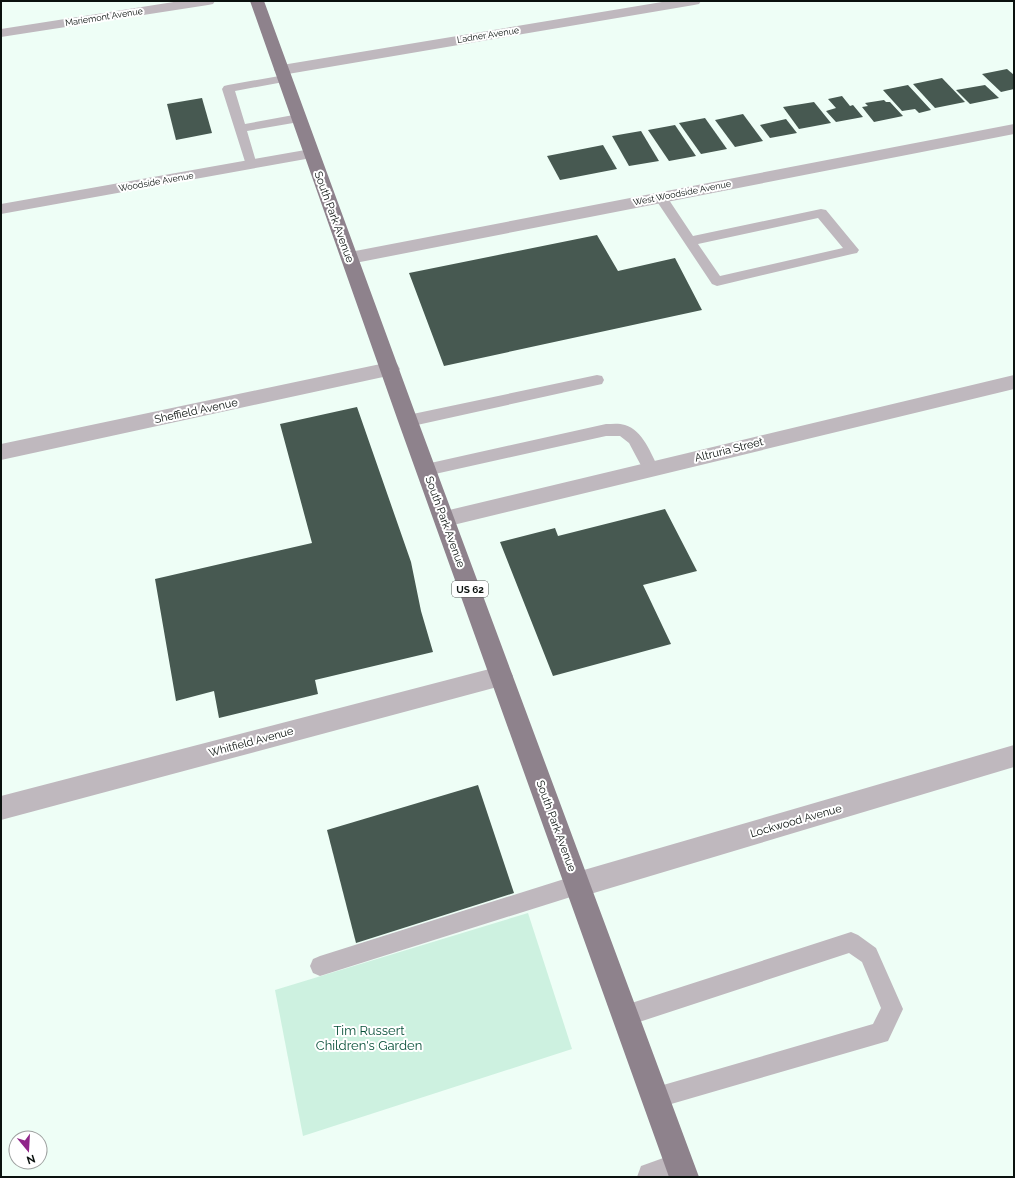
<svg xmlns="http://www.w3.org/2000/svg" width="1015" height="1178" viewBox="0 0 1015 1178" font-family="Raleway,sans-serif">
  <rect width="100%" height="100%" fill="#eefef6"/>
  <polygon fill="#cdf1e0" points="528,913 572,1049 303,1136 275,990"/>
  <g fill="#475951">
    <polygon points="1007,69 1014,75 1014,89 1001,92 982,74"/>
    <polygon points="942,78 965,102 935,108 913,84"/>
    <polygon points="908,85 931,110 919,113 915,109 902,111 883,90"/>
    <polygon points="985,85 999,98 970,104 956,90"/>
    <polygon points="842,96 850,106 853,105 863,117 836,122 826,111 836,108 828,99"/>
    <polygon points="202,98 212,133 176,140 167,104"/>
    <polygon points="884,100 886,102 890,102 903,116 874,122 862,107 868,106 865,103"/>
    <polygon points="814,102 831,123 799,129 783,107"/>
    <polygon points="743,114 763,141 735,147 715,120"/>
    <polygon points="705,118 727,149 701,154 679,123"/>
    <polygon points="786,119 797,133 770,138 760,125"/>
    <polygon points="675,125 696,156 669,161 648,130"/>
    <polygon points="641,131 659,161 629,166 612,136"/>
    <polygon points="603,145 617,169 560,180 547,156"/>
    <polygon points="597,235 618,271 675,258 702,310 444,366 409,273"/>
    <polygon points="357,407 411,562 421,611 433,652 315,680 318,694 219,718 214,691 176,701 155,579 312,543 280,424"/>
    <polygon points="665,509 697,571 643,585 671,644 553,676 500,542 555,528 558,536"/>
    <polygon points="478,785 514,893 356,943 327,830"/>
  </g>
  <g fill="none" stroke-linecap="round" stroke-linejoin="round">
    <g fill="#bfb8be" fill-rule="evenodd">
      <polygon points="285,75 289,77 291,79 289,81 235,91 245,124 299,114 303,115 305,118 303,121 299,122 247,131 257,165 255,168 247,168 222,89 224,86 228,85"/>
      <path d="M660,193L665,194L693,236L821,209L826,210L859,250L857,253L852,254L717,286L712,284L654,197L655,194ZM818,218L843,248L720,276L698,244Z"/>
      <polygon points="597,375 602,376 604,380 602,384 408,427 403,425 400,421 403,417 408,415"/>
      <path d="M606,424C612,424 619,423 625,425C643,430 651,454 659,469L657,473L651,475L645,473L629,443L620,436H606L426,476L420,474L418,470L420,466L426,464Z"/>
      <polygon points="577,875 584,878 587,885 584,892 577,895 320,976 313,973 310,966 313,959 320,956"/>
      <polygon points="851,932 858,935 876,948 903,1009 888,1041 654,1109 646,1106 643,1098 646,1090 873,1024 881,1008 862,962 849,953 624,1027 616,1024 613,1016 616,1008"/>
    </g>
    <g fill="#bfb8be" fill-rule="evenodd">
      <polygon points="180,1 215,1 213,4 208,5 1,37 1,29"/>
      <polygon points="668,1 701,1 699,4 694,5 282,75 277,73 274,70 277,67 282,65"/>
      <polygon points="1014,124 1014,134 350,264 344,262 341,258 344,254 350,252"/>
      <polygon points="311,149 317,151 319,154 317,157 1,214 1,204"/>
      <polygon points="390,362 397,364 400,369 397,374 1,460 1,444"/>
      <polygon points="1014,375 1014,389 445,527 438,525 434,519 438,513 445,511"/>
      <polygon points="501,666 509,669 513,676 509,683 501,686 1,820 1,796"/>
      <polygon points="1014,745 1014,767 577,898 568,894 564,885 568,876 577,872"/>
      <polygon points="680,1152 690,1157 695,1167 691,1177 637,1177 641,1166"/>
    </g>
    <polygon fill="#8e828c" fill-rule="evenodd" points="250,1 264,1 418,421 699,1177 669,1177 398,421"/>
  </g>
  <g text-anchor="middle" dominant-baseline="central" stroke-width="4" stroke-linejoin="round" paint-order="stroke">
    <g font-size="9" fill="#0a110e" stroke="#fff">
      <text transform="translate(104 17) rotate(-9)">Mariemont Avenue</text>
      <text transform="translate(488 35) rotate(-9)">Ladner Avenue</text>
      <text transform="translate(156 182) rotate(-10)">Woodside Avenue</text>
      <text transform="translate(682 193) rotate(-11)">West Woodside Avenue</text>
    </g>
    <rect fill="#fff" stroke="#545856" stroke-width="1" x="452" y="581" width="36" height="16" rx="3"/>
    <g font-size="10" font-weight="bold" fill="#0a110e">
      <text x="470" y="589">US 62</text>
    </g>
    <g font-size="11" fill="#0a110e" stroke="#fff">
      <text transform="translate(334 217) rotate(70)">South Park Avenue</text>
      <text transform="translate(196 411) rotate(-12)">Sheffield Avenue</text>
      <text transform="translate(729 450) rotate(-14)">Altruria Street</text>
      <text transform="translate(445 522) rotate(70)">South Park Avenue</text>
      <text transform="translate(251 742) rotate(-15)">Whitfield Avenue</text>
      <text transform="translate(796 821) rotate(-16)">Lockwood Avenue</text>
      <text transform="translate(556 826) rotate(70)">South Park Avenue</text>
    </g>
    <g font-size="13" fill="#074f38" stroke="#fff">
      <text x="369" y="1030">Tim Russert<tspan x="369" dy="15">Children's Garden</tspan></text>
    </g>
  </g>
  <rect width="1015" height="1178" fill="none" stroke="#0a110e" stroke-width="4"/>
  <g transform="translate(28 1150) rotate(162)"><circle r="19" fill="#ffffff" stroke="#9da09f"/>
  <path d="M0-3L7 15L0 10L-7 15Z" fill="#902589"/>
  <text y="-6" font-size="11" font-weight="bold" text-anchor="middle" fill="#0a110e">N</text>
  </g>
</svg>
